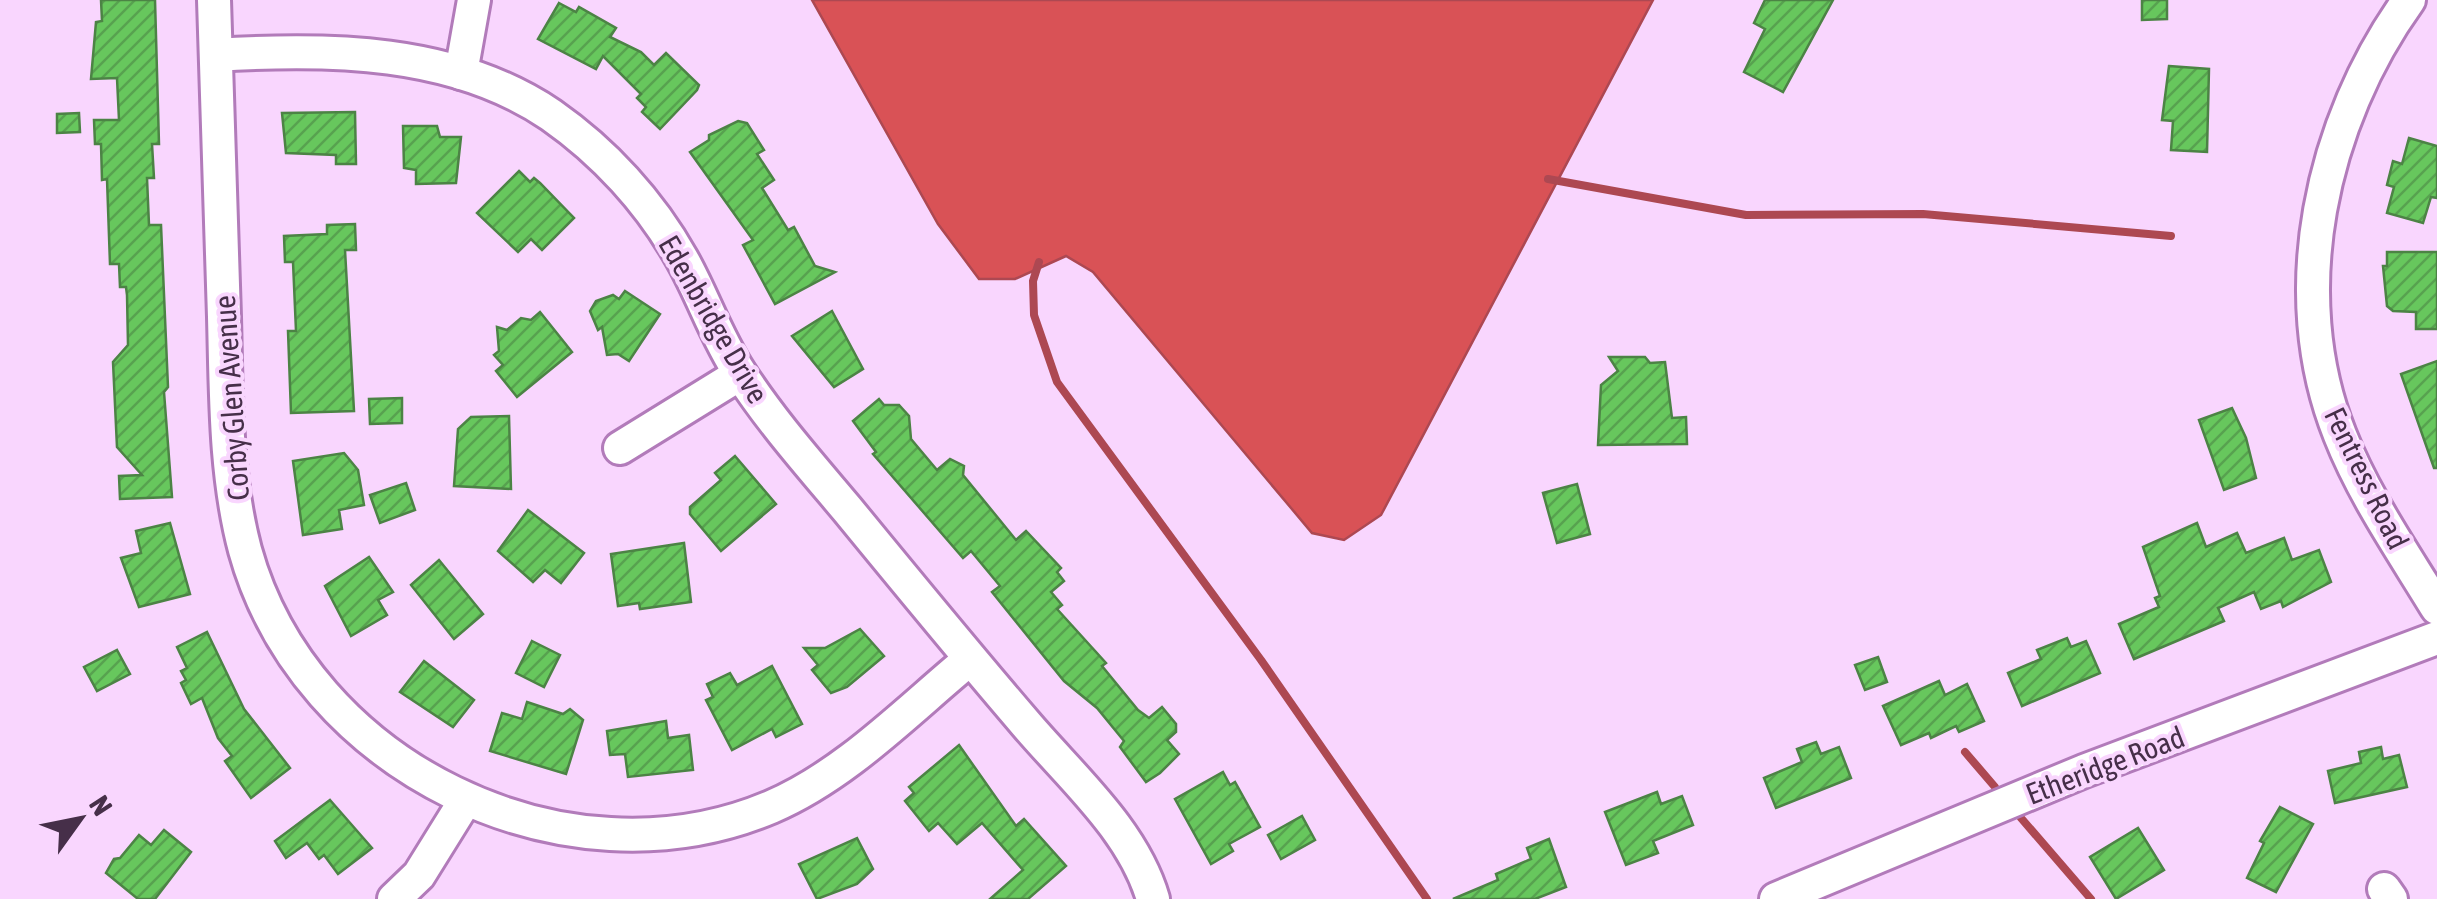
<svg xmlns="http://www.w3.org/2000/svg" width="2437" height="899" viewBox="0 0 2437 899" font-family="'Asap Condensed',sans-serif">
  <defs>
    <pattern id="building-hatch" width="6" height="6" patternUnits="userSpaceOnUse" patternTransform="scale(2.5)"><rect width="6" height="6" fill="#67c75d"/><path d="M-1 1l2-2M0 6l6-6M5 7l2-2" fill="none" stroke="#57a24f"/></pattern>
  </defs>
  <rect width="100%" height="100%" fill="#f9d6fe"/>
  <polygon fill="#d95256" stroke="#ad4852" stroke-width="2.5" points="812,0 1653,0 1381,515 1344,540 1312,533 1093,272 1066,256 1015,279 979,279 938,224"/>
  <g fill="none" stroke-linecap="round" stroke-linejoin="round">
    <g stroke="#ad4852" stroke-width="8">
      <polyline points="1548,179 1746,215 1923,214 2171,236"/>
      <polyline points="1039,262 1033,281 1034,315 1057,382 1261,660 1427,899"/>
      <polyline points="1965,752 1995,787"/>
      <polyline points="2021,818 2091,899"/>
    </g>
  </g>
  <g fill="url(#building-hatch)" stroke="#4c8345" stroke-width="2.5">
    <polygon points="101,0 155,0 159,144 152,144 154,178 147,178 149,225 161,225 168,387 164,392 172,497 120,499 119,476 142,475 117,447 113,362 128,345 127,295 126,287 120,287 119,264 110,264 107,179 102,180 101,144 95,144 94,120 119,120 117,78 91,79 96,22 102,21"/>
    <polygon points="1765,0 1833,0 1783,92 1744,72 1765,29 1754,23"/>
    <polygon points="2142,0 2167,0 2167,19 2142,20"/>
    <polygon points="559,3 576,12 579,7 616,28 610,37 641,52 654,65 666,53 699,85 697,90 660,129 642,112 646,107 637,98 641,94 603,56 596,69 538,39"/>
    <polygon points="2169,66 2209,69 2207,152 2171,150 2173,121 2162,120"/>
    <polygon points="355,112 356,164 336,164 336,155 286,153 282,113"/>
    <polygon points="79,113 80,132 57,133 57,114"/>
    <polygon points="738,121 747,123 764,150 757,154 774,180 762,188 788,230 794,227 815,266 835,272 775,304 743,245 753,240 690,152 709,140 709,135"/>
    <polygon points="403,126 437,126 440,137 461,137 456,183 416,184 416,170 404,168"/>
    <polygon points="2409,138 2437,146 2437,198 2431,197 2423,223 2387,213 2394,187 2387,185 2393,161 2402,164"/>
    <polygon points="519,171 530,182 534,178 540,183 574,218 542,250 531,239 518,252 477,213"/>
    <polygon points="355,224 356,250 345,250 354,411 291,413 288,331 296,331 293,262 285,262 284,236 327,234 327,225"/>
    <polygon points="2387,252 2437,252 2437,329 2416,329 2416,312 2393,311 2387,306 2383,266 2387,266"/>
    <polygon points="625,291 660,314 629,361 618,354 607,355 602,327 598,330 590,311 596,301 613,295 619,299"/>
    <polygon points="832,311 863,369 834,387 792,336"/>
    <polygon points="540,312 572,352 517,397 496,371 503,365 494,355 499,351 497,327 507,330 521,318 531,320"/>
    <polygon points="1609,357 1645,357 1650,363 1665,362 1672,418 1686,417 1687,444 1598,445 1601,385 1618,371"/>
    <polygon points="2437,361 2437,468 2434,468 2401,374"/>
    <polygon points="402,398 402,423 370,424 369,399"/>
    <polygon points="879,399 884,405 899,405 909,416 911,439 937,470 950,459 964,466 963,475 1016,540 1026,531 1061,568 1057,572 1064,581 1051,592 1062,605 1057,609 1106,663 1102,666 1138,710 1149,718 1162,707 1176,724 1176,732 1167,740 1179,754 1160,773 1146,782 1120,747 1124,741 1097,708 1064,681 992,592 1000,586 971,551 963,558 873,454 876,452 853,421"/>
    <polygon points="2232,408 2246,438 2256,478 2224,490 2199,420"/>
    <polygon points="509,416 511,489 454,486 458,429 471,417"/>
    <polygon points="344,453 358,470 364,505 339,510 342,529 303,535 293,461"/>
    <polygon points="735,456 776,504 721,551 690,514 690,507 721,480 715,473"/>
    <polygon points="406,483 415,510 380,523 370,495"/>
    <polygon points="1577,484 1590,534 1557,543 1543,493"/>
    <polygon points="528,510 584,553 561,583 545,570 533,582 498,551"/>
    <polygon points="170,523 190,594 139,607 121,558 141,553 136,531"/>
    <polygon points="2197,523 2206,547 2237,533 2246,553 2284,538 2292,560 2319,550 2331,582 2283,607 2281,601 2261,609 2254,592 2218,608 2224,621 2134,659 2119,624 2159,607 2155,598 2160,596 2143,547"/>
    <polygon points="684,543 691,602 640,609 639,603 618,606 611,554"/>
    <polygon points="369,557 393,592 378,600 387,615 351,636 325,586"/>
    <polygon points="439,560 483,614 454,639 411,585"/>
    <polygon points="860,629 884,656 847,687 831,693 812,670 818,665 804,648 825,648"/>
    <polygon points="207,632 244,709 290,768 251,798 225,761 232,756 218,738 202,698 191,704 181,683 186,680 181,671 187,668 177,647"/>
    <polygon points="2067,638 2071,647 2086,641 2100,673 2022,706 2008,673 2041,659 2037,650"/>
    <polygon points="532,641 560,655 544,687 516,673"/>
    <polygon points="117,650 130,674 97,691 84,667"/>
    <polygon points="1878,657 1887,682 1865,690 1855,665"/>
    <polygon points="424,661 474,700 453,727 400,692"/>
    <polygon points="772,666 802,724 776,737 772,729 732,750 706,700 713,697 707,684 730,673 737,685"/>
    <polygon points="1939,681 1945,695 1967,684 1984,721 1959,732 1956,726 1931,738 1929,733 1901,745 1883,706"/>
    <polygon points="527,702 563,714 570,709 583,720 566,774 490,751 502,713 522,719"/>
    <polygon points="666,721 668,738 689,735 693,770 628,777 625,754 610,755 607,731"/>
    <polygon points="1816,742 1821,754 1839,747 1851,778 1776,808 1764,778 1802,762 1797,749"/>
    <polygon points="959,745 1016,826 1024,819 1066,866 1028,899 990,899 1023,870 982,823 957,844 938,823 929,831 905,801 914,793 909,787"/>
    <polygon points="2381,747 2383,759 2399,755 2407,787 2335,803 2328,771 2361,763 2359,752"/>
    <polygon points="1223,772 1230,785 1235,782 1260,827 1229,844 1233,851 1211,864 1175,799"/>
    <polygon points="1657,792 1661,804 1682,796 1693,825 1653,841 1658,853 1626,865 1605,812"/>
    <polygon points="330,800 372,848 338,874 324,855 319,859 307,843 286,858 275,841"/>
    <polygon points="2280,807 2313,824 2276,892 2247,878 2264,843 2260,841"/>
    <polygon points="1302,816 1315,840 1281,859 1268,835"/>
    <polygon points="2138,828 2164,870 2116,899 2090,857"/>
    <polygon points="164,830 191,852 155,899 138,899 106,873 114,859 120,858 139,835 151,845"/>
    <polygon points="857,838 873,869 857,884 817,899 799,864"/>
    <polygon points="1549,839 1566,887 1535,899 1453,899 1498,880 1496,874 1531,859 1527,848"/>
  </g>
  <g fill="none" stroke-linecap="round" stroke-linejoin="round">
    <defs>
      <g id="minor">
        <path d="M214,0C218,106 220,211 224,317C226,394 225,475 245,550C305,767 565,894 771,807C846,775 908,710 970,659"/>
        <path d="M2409,0C2321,122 2283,293 2340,435C2364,496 2403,552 2437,608"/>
        <path d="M216,55C328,48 454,49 551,115C604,152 650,202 682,259C703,296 716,337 740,373C771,421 810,465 847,509C906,581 965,653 1026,724C1071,777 1133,830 1153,899"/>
        <polyline points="461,73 474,0"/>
        <polyline points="620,448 740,374"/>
        <polyline points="2384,889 2391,899"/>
        <polyline points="394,899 419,875 465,801"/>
        <polyline points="1776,899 2084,771 2437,638"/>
      </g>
    </defs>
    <use href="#minor" stroke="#b27bba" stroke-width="38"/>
    <use href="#minor" stroke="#fff" stroke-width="32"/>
  </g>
  <g text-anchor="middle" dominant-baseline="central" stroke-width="8" stroke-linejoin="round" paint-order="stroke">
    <g font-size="30" fill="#462f49" stroke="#f9d6fe">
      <text transform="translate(714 319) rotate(60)">Edenbridge Drive</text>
      <text transform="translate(231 398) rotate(-94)">Corby Glen Avenue</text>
      <text transform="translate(2367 478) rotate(64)">Fentress Road</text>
      <text transform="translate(2105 765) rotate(-21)">Etheridge Road</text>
    </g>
  </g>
  <g transform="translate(80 819) rotate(57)" stroke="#f9d6fe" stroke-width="8" paint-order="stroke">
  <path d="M0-8L18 38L0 25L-18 38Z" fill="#462f49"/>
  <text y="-15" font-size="28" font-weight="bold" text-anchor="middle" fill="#462f49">N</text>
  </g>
</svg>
